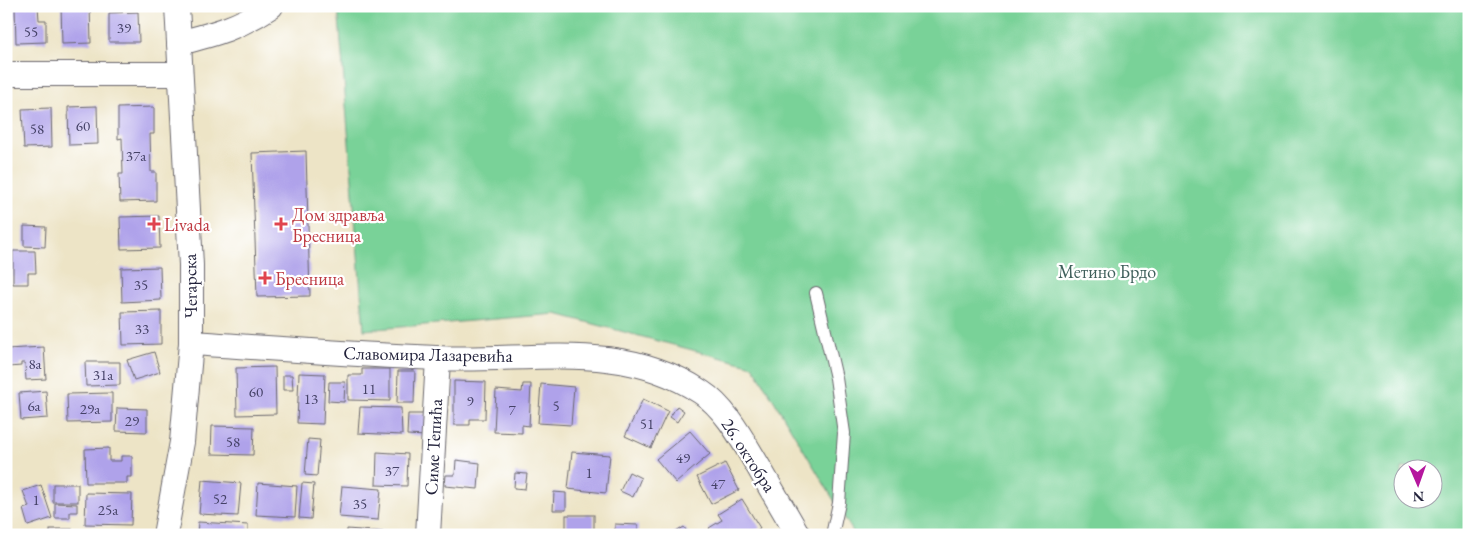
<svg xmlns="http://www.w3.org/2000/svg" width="1475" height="541" viewBox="0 0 1475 541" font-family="'EB Garamond',serif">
  <rect width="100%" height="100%" fill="#fff"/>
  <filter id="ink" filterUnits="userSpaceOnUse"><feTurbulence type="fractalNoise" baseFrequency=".02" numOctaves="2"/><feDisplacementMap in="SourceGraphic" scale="10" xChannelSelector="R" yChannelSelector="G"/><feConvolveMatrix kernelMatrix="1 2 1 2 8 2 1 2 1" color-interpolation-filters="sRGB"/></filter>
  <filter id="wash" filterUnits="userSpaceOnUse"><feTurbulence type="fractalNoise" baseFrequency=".0096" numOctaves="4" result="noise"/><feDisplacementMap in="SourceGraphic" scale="20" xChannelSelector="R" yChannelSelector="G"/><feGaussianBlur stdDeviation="1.12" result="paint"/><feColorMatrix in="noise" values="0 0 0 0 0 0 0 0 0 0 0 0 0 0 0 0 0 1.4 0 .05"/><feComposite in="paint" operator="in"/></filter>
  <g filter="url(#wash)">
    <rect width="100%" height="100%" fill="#ede4c6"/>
    <path fill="#79d298" stroke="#4e7a6a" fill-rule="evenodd" d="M338,6H1469V535H855L753,366L556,314L364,330ZM1402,468H1432V498H1402Z"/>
    <g id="blocks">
      <g fill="#afa2ea">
        <polygon points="15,6 38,6 39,20 46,20 46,42 16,43"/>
        <polygon points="61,6 90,6 91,43 62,44"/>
        <polygon points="112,6 137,6 137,8 112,9"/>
        <polygon points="138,12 139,42 109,42 109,13"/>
        <polygon points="97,106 98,144 69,145 68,107"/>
        <polygon points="154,107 154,134 150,134 151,172 156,172 156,201 120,202 119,174 123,174 122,138 118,139 118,108"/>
        <polygon points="51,108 52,147 24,148 22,109"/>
        <polygon points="6,120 8,120 9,145 6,145"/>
        <polygon points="306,151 310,296 257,297 252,153"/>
        <polygon points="159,216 160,248 121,249 120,217"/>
        <polygon points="24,226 46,227 45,247 24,246"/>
        <polygon points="13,251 35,251 36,273 28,273 28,284 13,284"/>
        <polygon points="160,267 161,300 122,302 121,268"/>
        <polygon points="161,311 161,344 123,345 122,312"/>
        <polygon points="44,347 46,379 26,380 25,363 21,363 21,366 9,367 9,364 6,364 6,349"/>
        <polygon points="154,352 160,372 134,380 127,360"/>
        <polygon points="85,362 120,362 120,385 86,386"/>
        <polygon points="275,367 276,414 237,415 236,368"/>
        <polygon points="362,369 390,369 390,401 348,400 348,375 362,375"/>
        <polygon points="398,371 415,371 414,403 397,403"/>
        <polygon points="299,373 325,374 323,424 297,423"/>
        <polygon points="283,375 292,375 293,390 283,390"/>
        <polygon points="454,381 486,382 485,419 470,419 470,425 454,425"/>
        <polygon points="329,382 345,382 344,402 328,401"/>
        <polygon points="523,384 531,384 529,426 522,425 522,433 494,432 496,390 522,392"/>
        <polygon points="541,384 574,387 571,425 538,423"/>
        <polygon points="46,391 48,418 21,420 19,393"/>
        <polygon points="112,393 112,422 68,423 67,394"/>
        <polygon points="643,399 668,411 651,448 625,436"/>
        <polygon points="677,406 684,411 677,422 670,417"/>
        <polygon points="360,407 401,408 402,435 358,433"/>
        <polygon points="117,408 147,409 147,432 116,431"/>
        <polygon points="408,414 429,414 427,436 407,435"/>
        <polygon points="212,426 254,427 253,455 211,454"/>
        <polygon points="690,431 710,454 676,483 656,459"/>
        <polygon points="308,439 320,440 317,476 305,475"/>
        <polygon points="109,448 109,461 121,461 121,456 132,456 132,477 127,477 127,483 86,483 85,449"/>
        <polygon points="377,452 408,454 407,486 376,485"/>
        <polygon points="572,452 610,455 606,493 568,489"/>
        <polygon points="456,460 480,463 478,489 445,486 446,475 455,475"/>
        <polygon points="725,463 739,490 711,504 697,477"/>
        <polygon points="629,472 641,478 633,497 620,491"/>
        <polygon points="515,473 527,474 525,489 514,488"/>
        <polygon points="202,480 241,483 238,516 199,514"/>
        <polygon points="258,483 297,486 295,517 256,515"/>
        <polygon points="302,483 314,484 311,519 299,518"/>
        <rect x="53" y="484" width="25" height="18"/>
        <polygon points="41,485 52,518 28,526 23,509 29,507 23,491"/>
        <polygon points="342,486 381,489 378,520 339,517"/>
        <polygon points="554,492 566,493 566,510 553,510"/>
        <polygon points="86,493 132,494 131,525 85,524"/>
        <polygon points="742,499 760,528 750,535 713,535 709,528 722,520 718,514"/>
        <polygon points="55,503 77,504 77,512 70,512 70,518 55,518"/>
        <rect x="566" y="515" width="28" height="20"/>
        <polygon points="198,522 248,525 248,535 197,535"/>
        <polygon points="615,524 638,525 638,535 615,535"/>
        <polygon points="684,527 689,535 671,535"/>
        <rect x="50" y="529" width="22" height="6"/>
        <polygon points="347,529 399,533 399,535 347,535"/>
        <polygon points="527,530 535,530 535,535 526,535"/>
      </g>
    </g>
  </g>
  <g filter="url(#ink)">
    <use href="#blocks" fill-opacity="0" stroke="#69666c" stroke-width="1"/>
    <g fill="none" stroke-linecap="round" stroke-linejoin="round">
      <defs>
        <polyline id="service" points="816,293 836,378 844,433 839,503 832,535"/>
        <g id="minor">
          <path d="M179,43C215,34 240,27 271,6"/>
          <polyline points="6,74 180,74"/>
          <path d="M191,343C272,348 354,355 436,358C526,363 620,338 701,392C726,408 743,441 758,466C771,489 785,512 798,535"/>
          <polyline points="165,535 182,442 191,343 191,265 177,6"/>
          <polyline points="428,535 438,359"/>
        </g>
      </defs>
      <use href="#service" stroke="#69666c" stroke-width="14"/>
      <use href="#minor" stroke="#69666c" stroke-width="26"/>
      <use href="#service" stroke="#fff" stroke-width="12"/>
      <use href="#minor" stroke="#fff" stroke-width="24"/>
    </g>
  </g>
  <g fill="#e0444e" stroke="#fff" stroke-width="2">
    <path d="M151.5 216.5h5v5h5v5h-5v5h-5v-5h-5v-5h5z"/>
    <path d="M278.5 216.5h5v5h5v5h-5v5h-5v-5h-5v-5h5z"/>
    <path d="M262.5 270.5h5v5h5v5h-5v5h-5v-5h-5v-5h5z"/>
  </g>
  <g text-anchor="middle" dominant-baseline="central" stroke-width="4.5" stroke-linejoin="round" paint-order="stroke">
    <g font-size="15" fill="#454267">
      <text x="124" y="27">39</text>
      <text x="31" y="31">55</text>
      <text x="83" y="125">60</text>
      <text x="37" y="128">58</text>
      <text x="136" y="155">37a</text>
      <text x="141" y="284">35</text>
      <text x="142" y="328">33</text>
      <text x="35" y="363">8a</text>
      <text x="103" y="374">31a</text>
      <text x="369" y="388">11</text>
      <text x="256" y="391">60</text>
      <text x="311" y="398">13</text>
      <text x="470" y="400">9</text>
      <text x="34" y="405">6a</text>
      <text x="556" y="405">5</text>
      <text x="90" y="408">29a</text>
      <text x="512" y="409">7</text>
      <text x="132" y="420">29</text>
      <text x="647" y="423">51</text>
      <text x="233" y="441">58</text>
      <text x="683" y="457">49</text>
      <text x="392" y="470">37</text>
      <text x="589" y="472">1</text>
      <text x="718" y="483">47</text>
      <text x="220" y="498">52</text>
      <text x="36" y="499">1</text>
      <text x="360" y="503">35</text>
      <text x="108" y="509">25a</text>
    </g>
    <g font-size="18" fill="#be3a42" stroke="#fff" text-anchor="start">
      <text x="292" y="214">Дом здравља<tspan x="292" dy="21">Бресница</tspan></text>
      <text x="164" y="224">Livada</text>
      <text x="275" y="278">Бресница</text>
    </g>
    <g font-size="18" fill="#40605c" stroke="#fff">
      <text x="1107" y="271">Метино Брдо</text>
    </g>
    <g font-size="18" fill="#22223b" stroke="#fff">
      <text transform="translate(190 286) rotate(-91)">Чегарска</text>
      <text transform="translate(428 354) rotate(1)">Славомира Лазаревића</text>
      <text transform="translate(433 447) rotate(-87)">Симе Тепића</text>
      <text transform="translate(749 455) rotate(57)">26. октобра</text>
    </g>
  </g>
  <rect width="1475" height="541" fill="none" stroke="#fff" stroke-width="25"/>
  <g transform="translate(1418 484) rotate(178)"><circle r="24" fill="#ffffff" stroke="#a7a7b1"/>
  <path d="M0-4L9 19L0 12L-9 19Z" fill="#b5179e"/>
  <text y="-8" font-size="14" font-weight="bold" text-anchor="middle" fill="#22223b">N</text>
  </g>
</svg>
